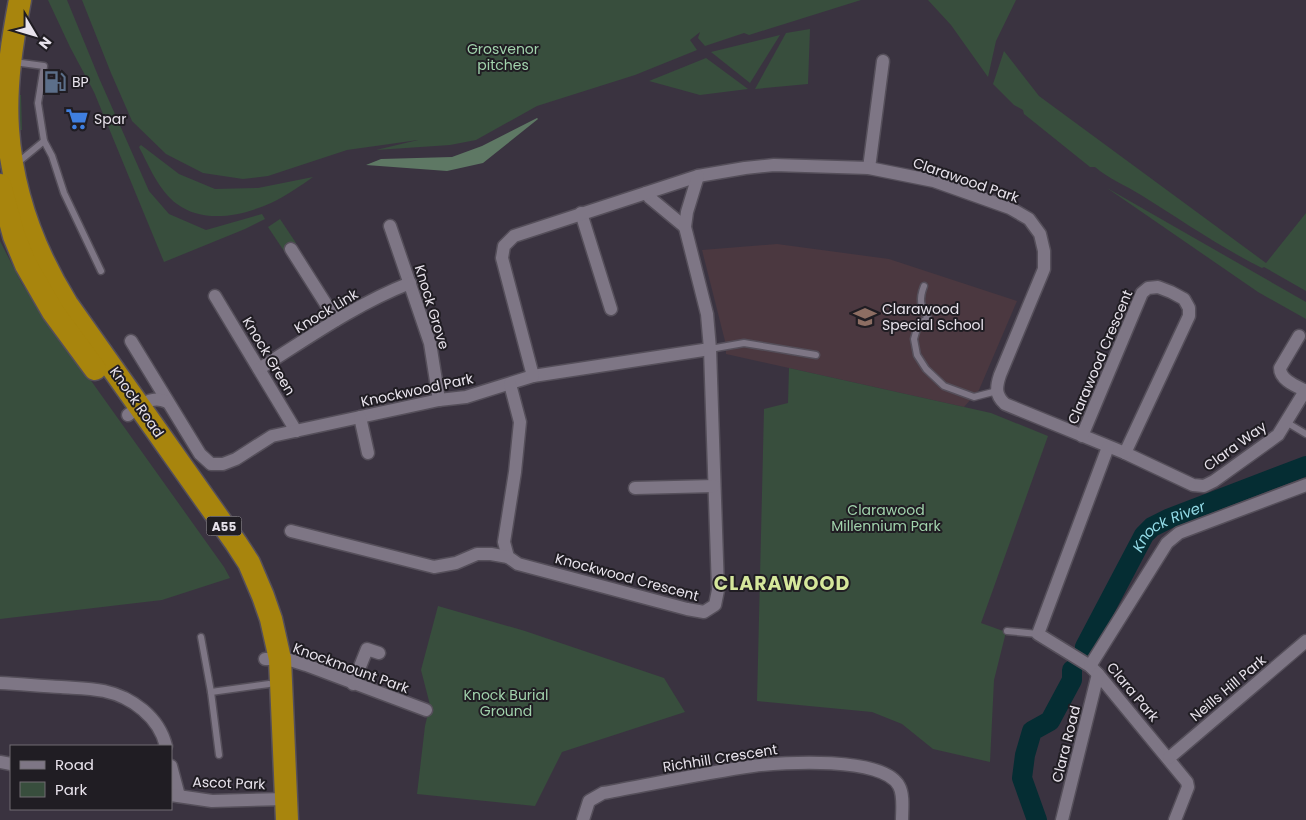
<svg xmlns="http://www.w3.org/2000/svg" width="1306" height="820" viewBox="0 0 1306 820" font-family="Poppins,sans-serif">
  <rect width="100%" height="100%" fill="#3a3340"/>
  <polygon fill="#4b3840" points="777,244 889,259 1017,301 979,390 964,407 726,354 726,345 702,250"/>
  <g fill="#384e3d">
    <polygon points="48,0 67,0 99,78 149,191 169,214 206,230 262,214 265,219 245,229 164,262 94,92 70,47"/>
    <polygon points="82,0 861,0 749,35 744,33 705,46 698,38 700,32 690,40 697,50 635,75 537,106 476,140 450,145 376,150 418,140 347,150 268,176 243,179 203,173 166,154 132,121 111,73"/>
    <polygon points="928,0 1016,0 996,41 988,77 951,25"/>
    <polygon points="810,29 808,84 755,89 786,33"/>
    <polygon points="780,35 750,83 711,52"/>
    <path d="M1004,51L1039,96L1266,263L1306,213V291L1264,267L1262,268C1220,247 1181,220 1141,195C1125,185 1109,179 1095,167H1090L1024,114L1023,110L1014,105L993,84Z"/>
    <polygon points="706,58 748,89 700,95 649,81"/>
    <polygon points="16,95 21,95 22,130 18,130"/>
    <path d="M141,145L179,174L215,189L258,188L313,177C300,186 286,196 271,203C242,216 204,224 177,204C159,191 149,166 139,147Z"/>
    <polygon points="1107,188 1306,302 1306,319 1258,292"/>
    <polygon points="280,219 296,243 284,251 268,227"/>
    <polygon points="0,241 22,284 224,567 230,578 162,600 0,619"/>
    <polygon points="789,368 991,413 1048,436 981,623 1006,632 994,680 990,762 933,749 902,724 872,712 757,701 764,409 788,403"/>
    <polygon points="438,606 525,631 664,678 685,712 562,752 535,806 417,794 425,726 430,705 421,670"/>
  </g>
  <polygon fill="#5e7864" points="537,118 538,119 483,163 447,171 366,165 381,159 452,157 482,146"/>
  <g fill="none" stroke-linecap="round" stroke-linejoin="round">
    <g stroke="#052d33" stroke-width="20">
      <path id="s1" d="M1085,647L1144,535L1152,527L1170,518L1306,466"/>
      <polyline points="1037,820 1022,778 1025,755 1032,731 1050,721 1072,680 1072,670"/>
    </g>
    <defs>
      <g id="lane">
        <polyline points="14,62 44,66 38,103 44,141 52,156 64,193 101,271"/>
        <polyline points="16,164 44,141"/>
        <path d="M924,286C919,299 920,306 928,318L918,325L914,339L917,355L926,369L944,386L974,397L997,391"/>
        <polyline points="710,349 744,343 816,355"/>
        <polyline points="1286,422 1306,434"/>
        <polyline points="1007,631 1038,634"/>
        <polyline points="201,637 211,692 219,755"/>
        <polyline points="211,692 269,684"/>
      </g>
      <g id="street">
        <polyline points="869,168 883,61"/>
        <polyline points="646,193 650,198 685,227"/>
        <polyline points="581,213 611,309"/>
        <polyline points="390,226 430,343 439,400"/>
        <polyline points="291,249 336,320"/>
        <polyline points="215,296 296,431"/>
        <path d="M1299,336L1280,368C1280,380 1296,386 1306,391"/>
        <polyline points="131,341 200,454 211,464 223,464 236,459 272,436 439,400 466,397 533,376 710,349"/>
        <path d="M259,369C308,338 356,304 410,283"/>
        <path d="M533,376L502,258L504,246L514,236L698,176L745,168L774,165L869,168L934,181L1010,208L1029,219L1040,234L1044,251V269L1000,375C996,387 995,395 1005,404L1125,453L1193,485L1204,486L1214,481L1278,435L1305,391"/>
        <polyline points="510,384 520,422 515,472 504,542 508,557 518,564 687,609 704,612 715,605 718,590 710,349 707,314 685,227 687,212 698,176"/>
        <path d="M128,415C141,406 151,394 167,402"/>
        <polyline points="360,417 368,453"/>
        <polyline points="1082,436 1142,293 1148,288 1158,287 1171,292 1184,299 1189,308 1189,316 1125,453"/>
        <polyline points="1108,447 1038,634 1090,666 1098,674 1187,782 1188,787 1175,820"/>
        <polyline points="635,488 714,486"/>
        <polyline points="291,531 434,567 456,563 477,554 491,554 508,557"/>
        <polyline points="265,659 287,659 306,665 426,710"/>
        <polyline points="1090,666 1167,543 1179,533 1306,485"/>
        <path d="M0,683C20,684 41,686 61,687C75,688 90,688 104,691C132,697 159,717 166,746"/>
        <polyline points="353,684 367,649 379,653"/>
        <polyline points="1169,758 1306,641"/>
        <polyline points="0,762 11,764"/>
        <polyline points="171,766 179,796"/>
        <polyline points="171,795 212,801 286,799"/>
        <path d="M583,820L589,801L603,793C653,784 703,773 753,766C782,762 884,756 899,786C904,795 902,810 902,820"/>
        <polyline points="1062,820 1098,674"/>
      </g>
      <g id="highway">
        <path d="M20,0C12,42 5,86 8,129C12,191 34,251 67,304L236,543L249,563L263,596L271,619L280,659L287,820"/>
        <polyline points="0,185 14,236 26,265 53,312 95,369"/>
      </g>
    </defs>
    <use href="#lane" stroke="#554f5a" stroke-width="9"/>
    <use href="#street" stroke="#554f5a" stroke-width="15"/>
    <use href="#highway" stroke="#554f5a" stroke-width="25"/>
    <use href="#lane" stroke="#7e7685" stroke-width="6"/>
    <use href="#street" stroke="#7e7685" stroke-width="12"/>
    <use href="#highway" stroke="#a8850d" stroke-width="22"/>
  </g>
  <defs>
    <symbol id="fuel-bare" viewBox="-9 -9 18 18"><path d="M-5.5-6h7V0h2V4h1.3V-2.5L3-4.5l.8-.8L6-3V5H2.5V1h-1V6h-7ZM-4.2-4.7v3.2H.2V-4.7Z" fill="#5c6f8a" stroke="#201d23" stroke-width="2.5" paint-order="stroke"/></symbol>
    <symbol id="supermarket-bare" viewBox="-9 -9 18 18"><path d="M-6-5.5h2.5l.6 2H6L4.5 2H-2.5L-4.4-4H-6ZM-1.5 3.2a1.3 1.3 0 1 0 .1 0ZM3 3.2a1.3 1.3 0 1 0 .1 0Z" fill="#3f7fe0" stroke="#201d23" stroke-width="2.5" paint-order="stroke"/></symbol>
    <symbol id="school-bare" viewBox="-9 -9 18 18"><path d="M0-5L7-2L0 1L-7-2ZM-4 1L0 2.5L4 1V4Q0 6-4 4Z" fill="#8d6e63" stroke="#201d23" stroke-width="2.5" paint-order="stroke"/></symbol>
  </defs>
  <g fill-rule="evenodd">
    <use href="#fuel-bare" x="39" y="66" width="32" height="32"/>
    <use href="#supermarket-bare" x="61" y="103" width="32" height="32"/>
    <use href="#school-bare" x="849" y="301" width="32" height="32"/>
  </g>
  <g text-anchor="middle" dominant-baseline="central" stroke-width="4" stroke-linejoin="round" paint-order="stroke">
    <rect fill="#201d23" stroke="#aca8b0" stroke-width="1" x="206.5" y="516.5" width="35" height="19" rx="4"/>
    <g font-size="12" font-weight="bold" fill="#e8e3ec">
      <text x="224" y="526">A55</text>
    </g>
    <g font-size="14" fill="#a1d2ac" stroke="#201d23">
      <text x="503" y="49">Grosvenor<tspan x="503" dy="16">pitches</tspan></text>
      <text x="886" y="510">Clarawood<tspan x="886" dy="16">Millennium Park</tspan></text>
      <text x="506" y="695">Knock Burial<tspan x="506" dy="16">Ground</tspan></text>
    </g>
    <g font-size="14" fill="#e8e3ec" stroke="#201d23" text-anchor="start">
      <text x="72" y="82">BP</text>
      <text x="94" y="119">Spar</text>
      <text x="882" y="309">Clarawood<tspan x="882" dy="16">Special School</tspan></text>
    </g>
    <g font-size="14" fill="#e8e3ec" stroke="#201d23">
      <text transform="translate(966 180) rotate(19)">Clarawood Park</text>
      <text transform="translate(432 307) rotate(73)">Knock Grove</text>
      <text transform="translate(326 311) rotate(-31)">Knock Link</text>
      <text transform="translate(269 356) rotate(59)">Knock Green</text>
      <text transform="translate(1100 357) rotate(-67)">Clarawood Crescent</text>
      <text transform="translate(417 390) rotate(-12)">Knockwood Park</text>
      <text transform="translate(137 402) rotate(55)">Knock Road</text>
      <text transform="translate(1235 446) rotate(-36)">Clara Way</text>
      <text transform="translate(627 577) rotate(15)">Knockwood Crescent</text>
      <text transform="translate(351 668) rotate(20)">Knockmount Park</text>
      <text transform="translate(1228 688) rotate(-40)">Neills Hill Park</text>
      <text transform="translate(1133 692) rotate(50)">Clara Park</text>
      <text transform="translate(1066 744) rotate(-76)">Clara Road</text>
      <text transform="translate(720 758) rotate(-9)">Richhill Crescent</text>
      <text transform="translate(229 783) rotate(2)">Ascot Park</text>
    </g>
    <g font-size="15" font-style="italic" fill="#91d9e5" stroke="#201d23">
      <text stroke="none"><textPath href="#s1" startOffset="152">Knock River</textPath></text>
    </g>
    <g font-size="19" font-weight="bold" letter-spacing="1" fill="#d5e79b" stroke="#201d23">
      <text x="782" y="583">CLARAWOOD</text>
    </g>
  </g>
  <rect x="10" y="745" width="162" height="65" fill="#201d23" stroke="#706c73"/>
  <rect x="20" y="761" width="25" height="8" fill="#7e7685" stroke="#706c73"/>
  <text x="55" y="770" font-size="15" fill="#e8e3ec">Road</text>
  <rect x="20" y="782" width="25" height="15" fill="#384e3d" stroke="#706c73"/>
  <text x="55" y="795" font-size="15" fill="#e8e3ec">Park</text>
  <g transform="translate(35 35) rotate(128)" stroke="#201d23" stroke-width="4" paint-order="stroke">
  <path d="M0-4L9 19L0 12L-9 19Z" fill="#e8e3ec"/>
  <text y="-8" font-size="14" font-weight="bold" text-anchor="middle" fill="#e8e3ec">N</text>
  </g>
</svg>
